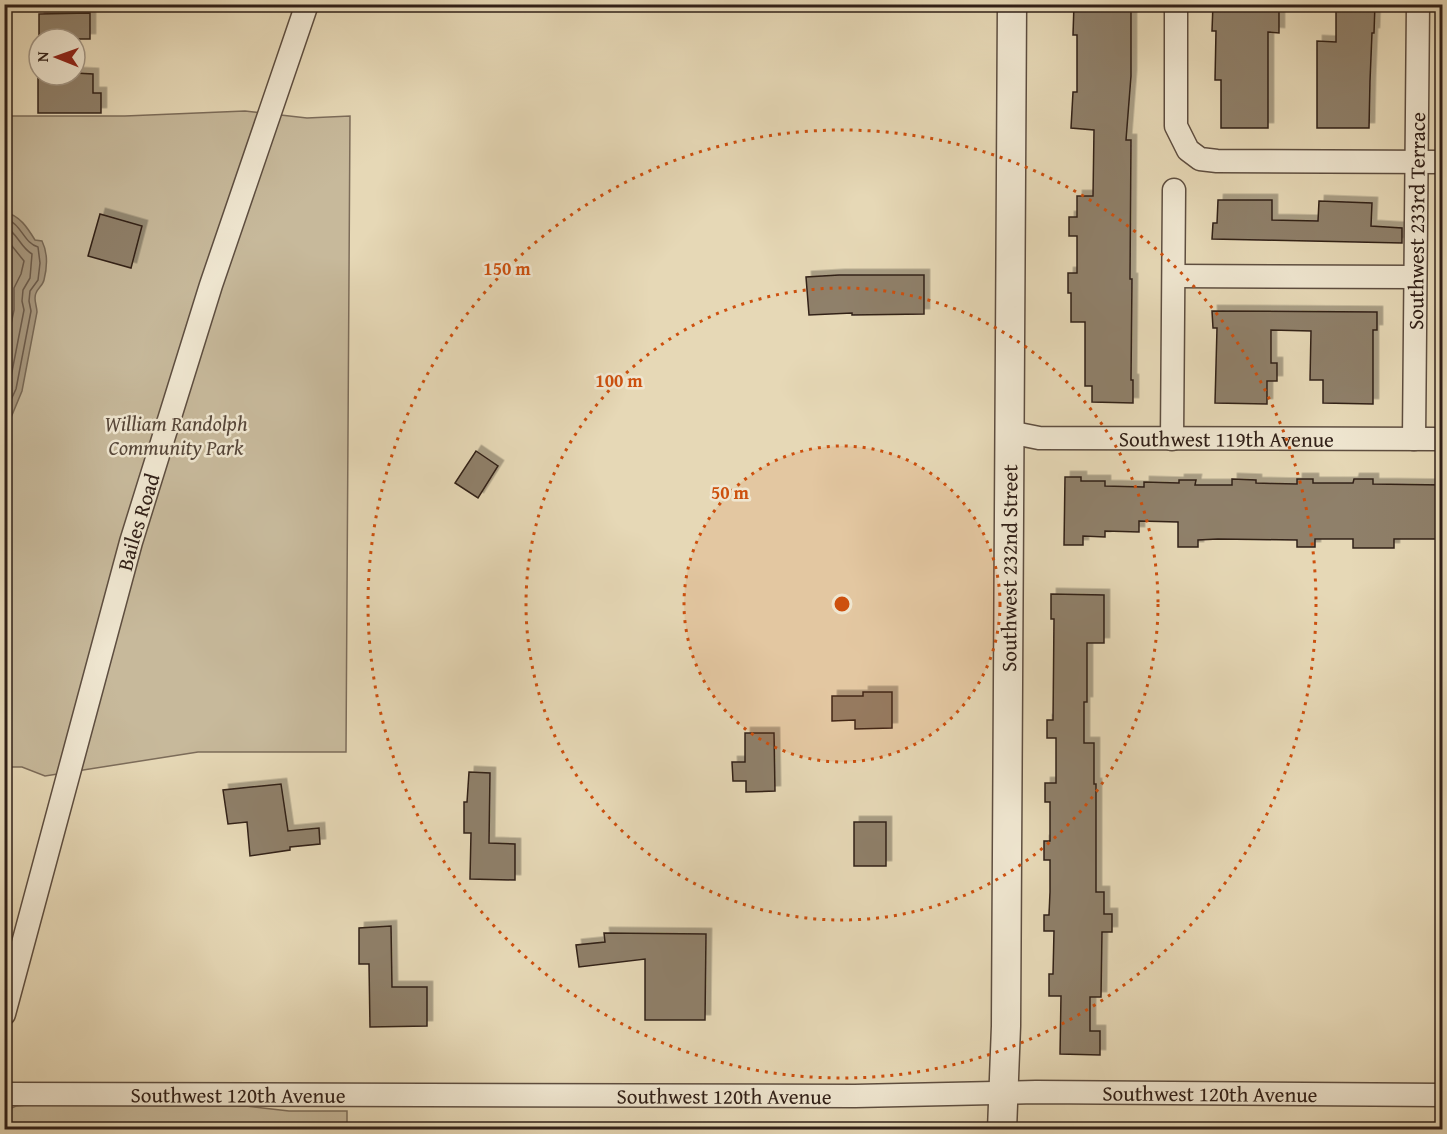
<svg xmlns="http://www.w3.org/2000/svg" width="1447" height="1134" viewBox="0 0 1447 1134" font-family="'Gentium Book Plus',serif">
  <defs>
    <filter id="shadow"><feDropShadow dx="5.5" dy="-5.5" stdDeviation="0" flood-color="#0004"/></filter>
  </defs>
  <rect width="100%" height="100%" fill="#e6d8b6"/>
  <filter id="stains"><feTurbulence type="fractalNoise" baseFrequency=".00333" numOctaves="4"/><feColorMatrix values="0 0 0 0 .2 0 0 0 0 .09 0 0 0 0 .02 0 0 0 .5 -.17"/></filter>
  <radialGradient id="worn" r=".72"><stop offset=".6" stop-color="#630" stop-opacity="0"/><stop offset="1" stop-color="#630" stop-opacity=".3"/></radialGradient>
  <g fill="#c7b99b" stroke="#7c6c5a" stroke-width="1.5">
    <polygon points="245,111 307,118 350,116 346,752 198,752 45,776 22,767 5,767 4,116 125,116"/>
    <polygon points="27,1105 246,1106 289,1111 347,1111 347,1129 5,1130 5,1111 16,1106"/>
  </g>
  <path fill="#a89980" stroke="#786956" stroke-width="1.5" d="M5,212C20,216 27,227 35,240L42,241C48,253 47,268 44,280C43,285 38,288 36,293C33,299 37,306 37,312L22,391L5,432Z"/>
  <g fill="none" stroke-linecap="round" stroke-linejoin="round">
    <g stroke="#6c5c4c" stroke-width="1.5">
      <path d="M4,218C22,223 23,243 38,247L40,263L38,280L30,291L29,301L31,311L16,389L4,415"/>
      <path d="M4,226C17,232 20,247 32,254L30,278L23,290L22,301L24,310L9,387L4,399"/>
      <polyline points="4,236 24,261 21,274 14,288 14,310 4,357"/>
    </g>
  </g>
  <g fill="#8f806a" stroke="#312018" stroke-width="1.5" filter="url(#shadow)">
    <polygon points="1074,4 1131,4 1131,76 1126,140 1131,140 1130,279 1132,279 1131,380 1133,380 1133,403 1092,402 1092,386 1085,386 1085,322 1071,322 1071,293 1068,293 1068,273 1077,273 1077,236 1069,236 1069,217 1077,217 1077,196 1093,196 1094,130 1071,128 1073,92 1077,92 1077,35 1073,35"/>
    <polygon points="1213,4 1279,4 1279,33 1268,32 1268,128 1221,128 1221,80 1215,80 1216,31 1212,31"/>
    <polygon points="1336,4 1375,4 1374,33 1372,33 1370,81 1369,128 1317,128 1317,41 1336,42"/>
    <polygon points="90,13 90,39 39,39 39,14"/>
    <polygon points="75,73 93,74 93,93 101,93 101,113 38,113 38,75 75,75"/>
    <polygon points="1218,200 1272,200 1272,220 1318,221 1319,201 1372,203 1371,226 1402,228 1402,243 1212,239 1213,223 1217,223"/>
    <polygon points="100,214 142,226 131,268 88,256"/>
    <polygon points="839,275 924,275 924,314 852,315 852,313 809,315 806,277"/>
    <polygon points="1212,311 1377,312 1377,330 1373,330 1373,404 1323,403 1323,380 1310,380 1311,331 1271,330 1271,363 1277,363 1277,381 1267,381 1267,404 1215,403 1217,328 1213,328"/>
    <polygon points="476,451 498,466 478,498 455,483"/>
    <polygon points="1065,477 1081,477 1081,481 1105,481 1105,486 1144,487 1144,482 1179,483 1179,480 1196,480 1195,485 1232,485 1232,479 1256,480 1256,483 1297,484 1297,479 1313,479 1313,483 1353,483 1354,479 1373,479 1373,484 1443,485 1443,539 1394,539 1394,548 1353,548 1353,539 1315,539 1315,547 1297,547 1297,540 1218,539 1198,540 1198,547 1178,547 1178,522 1139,521 1139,532 1105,531 1105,537 1083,536 1083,545 1064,545"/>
    <polygon points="1051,594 1104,595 1104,643 1087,643 1087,702 1084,702 1084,743 1094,743 1094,784 1096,784 1096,892 1104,892 1104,914 1112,914 1112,932 1102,932 1101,997 1090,997 1090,1031 1100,1031 1100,1055 1060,1054 1061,996 1049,996 1049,974 1053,974 1054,931 1044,931 1044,915 1049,915 1050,892 1050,860 1044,860 1044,841 1050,841 1050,802 1045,802 1045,783 1056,783 1056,738 1047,738 1047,720 1053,720 1054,619 1051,619"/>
    <polygon points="863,692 892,692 892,728 855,729 855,720 832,721 832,696 863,696"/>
    <polygon points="745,733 774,733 775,791 746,792 746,781 733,781 732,762 745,762"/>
    <polygon points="469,772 490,773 489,843 515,844 515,880 470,879 471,833 464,833 464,802 467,802"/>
    <polygon points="281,784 288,831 319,828 320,844 290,847 290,850 250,856 247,822 228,824 223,790"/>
    <rect x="854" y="822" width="32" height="44"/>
    <polygon points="391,926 392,987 427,987 427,1026 370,1027 369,964 359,964 359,928"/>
    <polygon points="604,933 706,934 705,1020 645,1020 645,959 579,967 576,945 605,942"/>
  </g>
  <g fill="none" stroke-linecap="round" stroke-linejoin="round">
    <defs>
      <g id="minor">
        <polyline points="1176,4 1176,126 1188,150 1200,159 1217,161 1442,162"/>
        <polyline points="1174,276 1415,277"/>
        <path id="s1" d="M1009,432L1039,438L1442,439"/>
        <polyline points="1172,439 1174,190"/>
        <path id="s2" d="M1414,439L1418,4"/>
        <path id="s3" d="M4,1014L131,542L211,285L307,4"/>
        <path id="s4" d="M4,1094L855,1096L1036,1092L1442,1095"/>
      </g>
      <g id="tertiary">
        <path id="s5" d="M1002,1130L1006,1026L1012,4"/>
      </g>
    </defs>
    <use href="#minor" stroke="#5e4e40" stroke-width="25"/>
    <use href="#tertiary" stroke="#5e4e40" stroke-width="31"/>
    <use href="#minor" stroke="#efe6d0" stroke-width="22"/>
    <use href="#tertiary" stroke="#efe6d0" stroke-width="28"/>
  </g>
  <circle cx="842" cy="604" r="158" fill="#cd500e" fill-opacity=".12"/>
  <g fill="none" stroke="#cd500e" stroke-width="3" stroke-dasharray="3 6">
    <circle cx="842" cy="604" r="158"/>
    <circle cx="842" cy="604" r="316"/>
    <circle cx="842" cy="604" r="474"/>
  </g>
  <g text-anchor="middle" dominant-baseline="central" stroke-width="5" stroke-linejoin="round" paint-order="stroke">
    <g font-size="21" fill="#312018" stroke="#efe6d0">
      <text stroke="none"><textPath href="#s2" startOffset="218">Southwest 233rd Terrace</textPath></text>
      <text stroke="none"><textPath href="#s1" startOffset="218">Southwest 119th Avenue</textPath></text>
      <text stroke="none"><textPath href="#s3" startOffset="510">Bailes Road</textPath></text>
      <text stroke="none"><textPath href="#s5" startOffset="562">Southwest 232nd Street</textPath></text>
      <text stroke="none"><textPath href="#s4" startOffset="1206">Southwest 120th Avenue</textPath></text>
      <text stroke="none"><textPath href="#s4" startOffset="234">Southwest 120th Avenue</textPath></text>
      <text stroke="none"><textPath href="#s4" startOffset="720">Southwest 120th Avenue</textPath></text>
    </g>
    <g font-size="21" font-style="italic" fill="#564639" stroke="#efe6d0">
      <text x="176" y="423">William Randolph<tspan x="176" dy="24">Community Park</tspan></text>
    </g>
  </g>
  <circle cx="842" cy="604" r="9" fill="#cd500e" stroke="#efe6d0" stroke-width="3"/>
  <g font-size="18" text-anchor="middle" font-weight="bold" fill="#cd500e" stroke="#efe6d0" stroke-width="5" stroke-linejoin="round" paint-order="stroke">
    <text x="507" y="275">150 m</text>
    <text x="619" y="387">100 m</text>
    <text x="730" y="499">50 m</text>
  </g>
  <rect width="1447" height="1134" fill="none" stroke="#e6d8b6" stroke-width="24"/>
  <rect x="6" y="6" width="1435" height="1122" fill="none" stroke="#312018" stroke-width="3"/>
  <rect x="12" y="12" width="1423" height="1110" fill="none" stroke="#312018" stroke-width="1.5"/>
  <g transform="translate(57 57) rotate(271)"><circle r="28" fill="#efe6d0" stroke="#a39786" stroke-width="1.5"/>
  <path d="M0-4.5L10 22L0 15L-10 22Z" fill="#8f2418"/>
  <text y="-9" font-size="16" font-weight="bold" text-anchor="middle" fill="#312018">N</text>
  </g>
  <rect width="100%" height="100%" filter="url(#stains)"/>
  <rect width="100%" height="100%" fill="url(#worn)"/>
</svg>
